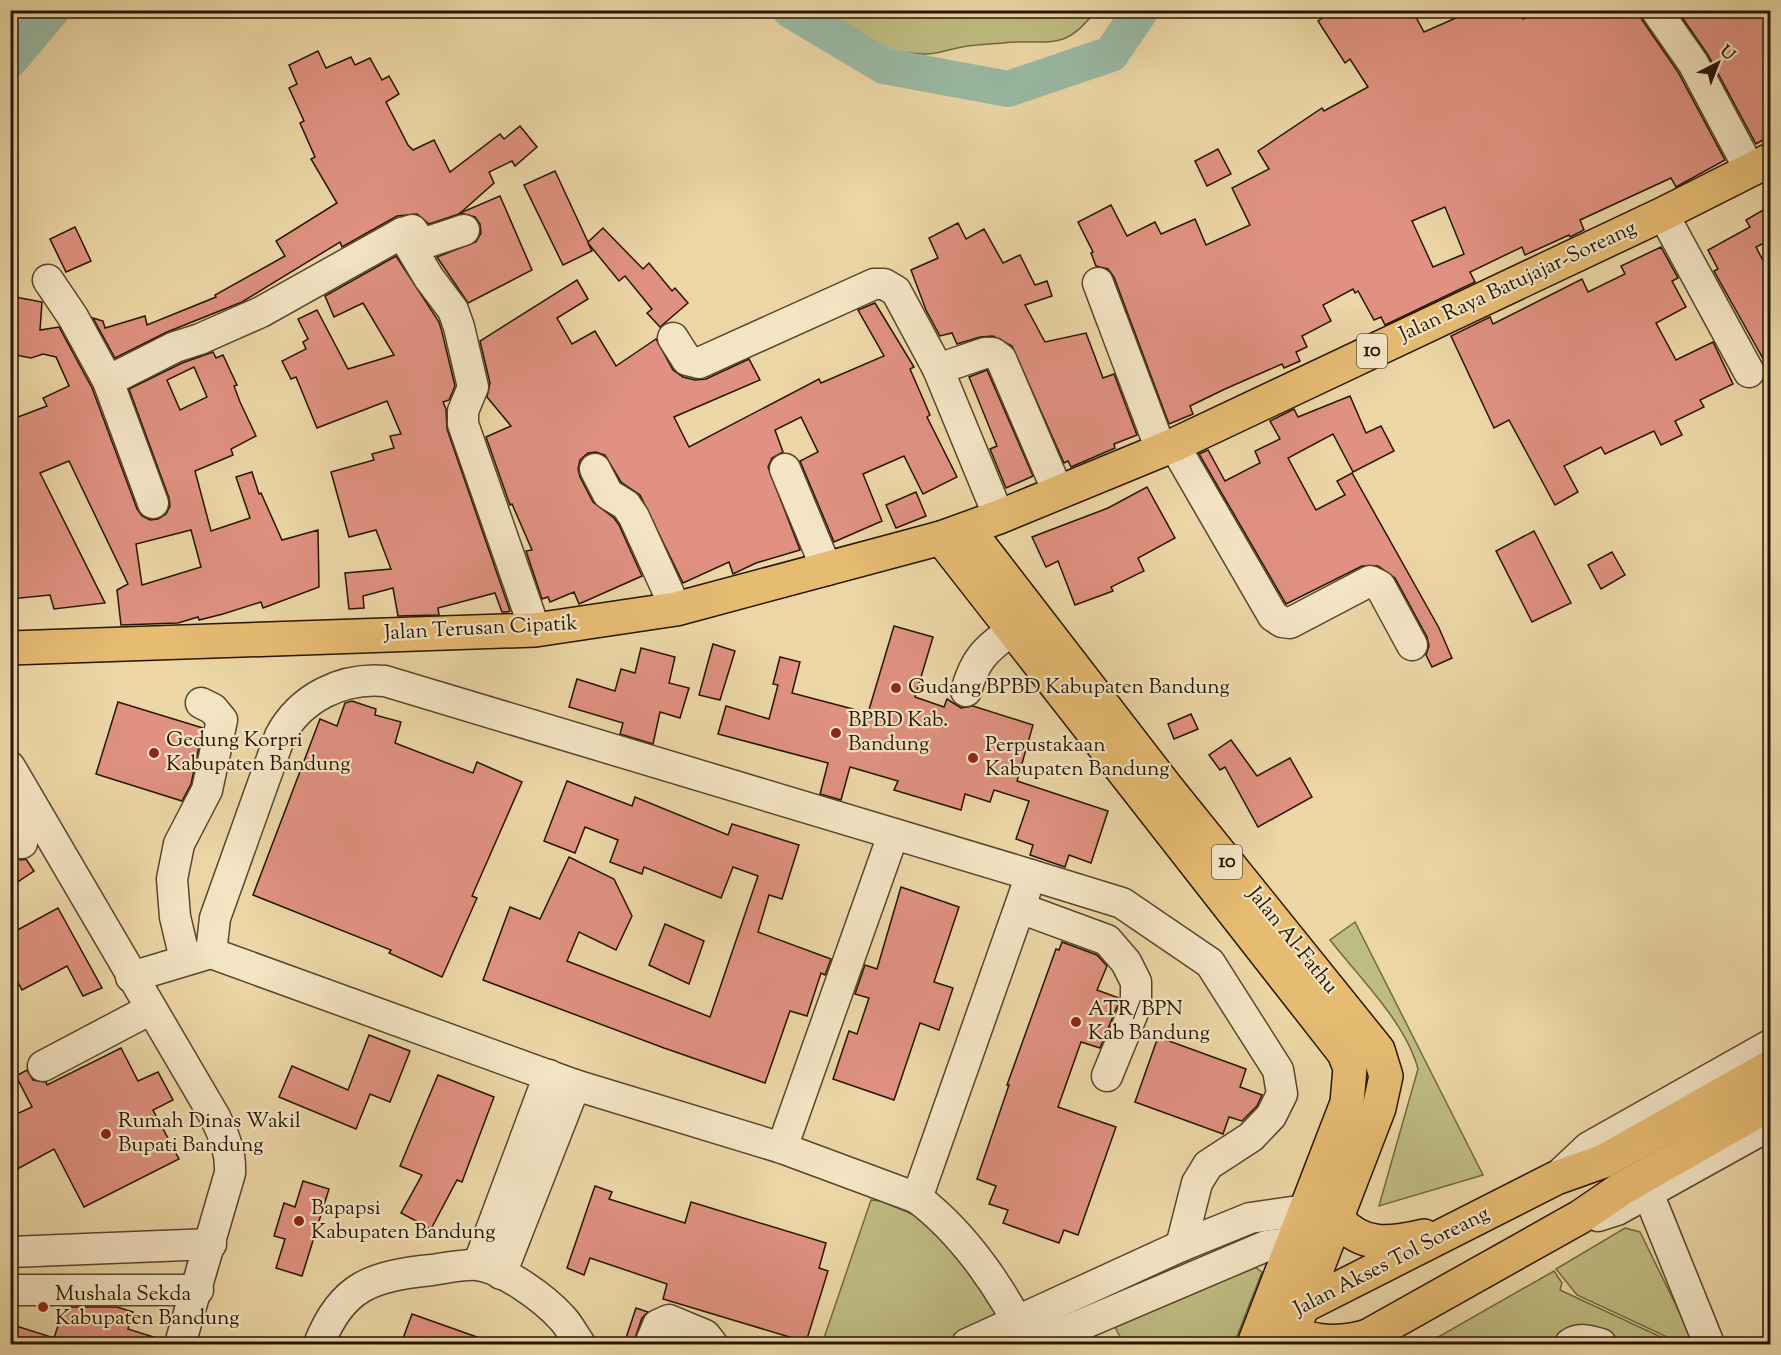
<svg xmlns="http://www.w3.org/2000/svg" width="1781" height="1355" viewBox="0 0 1781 1355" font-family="'Sorts Mill Goudy',serif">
  <rect width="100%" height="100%" fill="#ecd6a5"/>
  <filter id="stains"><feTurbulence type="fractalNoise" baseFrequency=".00333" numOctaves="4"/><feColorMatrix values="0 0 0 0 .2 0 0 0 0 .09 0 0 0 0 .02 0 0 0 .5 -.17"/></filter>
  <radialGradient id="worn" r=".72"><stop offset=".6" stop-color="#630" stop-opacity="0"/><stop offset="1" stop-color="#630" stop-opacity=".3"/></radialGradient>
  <g fill="#bfbc81" stroke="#726842" stroke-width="1.5">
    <path d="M803,11H1095C1064,54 1047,38 1003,43C990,44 975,44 962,47C950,49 939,54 926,54C884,55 837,34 803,11Z"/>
    <path d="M1355,922L1483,1175L1379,1206L1418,1069C1406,1023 1359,977 1330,940Z"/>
    <polygon points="871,1200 881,1201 933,1223 1004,1317 937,1344 822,1344"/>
    <polygon points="1625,1228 1640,1232 1695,1344 1682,1344 1577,1295 1556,1269"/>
    <polygon points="1255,1267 1262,1272 1234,1344 1124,1344 1115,1327"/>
    <polygon points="1554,1271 1562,1283 1560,1290 1676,1344 1426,1344"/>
  </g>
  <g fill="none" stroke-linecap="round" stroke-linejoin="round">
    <g stroke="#99b9a3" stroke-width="36">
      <polyline points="790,10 884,66 1008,89 1111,54 1141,10"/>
      <polyline points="10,60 52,10"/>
    </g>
  </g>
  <g fill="#e09181" stroke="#251503" stroke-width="1.5" fill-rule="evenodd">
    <path d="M1334,10H1412L1424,32L1474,10H1519L1523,19L1544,10H1639L1642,20L1678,72L1725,160L1676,187L1671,178L1580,220L1584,230L1570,237L1569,235L1525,255L1522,247L1470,272L1475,282L1385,325L1381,317L1374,320L1358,291L1355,293L1353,289L1323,305L1331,321L1302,336L1307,347L1296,352L1300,361L1284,368L1282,364L1225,389L1190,406L1193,414L1169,424L1114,277L1108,269L1096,266L1091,253L1093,252L1078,222L1111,205L1127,236L1155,222L1161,234L1195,219L1206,245L1250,225L1232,188L1269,169L1258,151L1322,108L1324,111L1368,87L1350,59L1345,63L1318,21ZM1445,207L1464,254L1433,267L1412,221Z"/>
    <polygon points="1677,10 1770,10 1770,136 1756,144 1708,55"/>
    <polygon points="318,51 326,68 351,57 355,65 370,58 382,80 389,76 399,94 386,102 408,145 413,150 434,140 450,172 500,134 504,139 520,126 537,147 515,166 512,161 489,172 494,183 459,214 429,224 417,214 397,216 342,247 340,242 242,302 167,332 115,358 93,318 103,321 105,328 145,316 147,325 216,297 215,295 285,256 276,241 337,203 311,159 315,157 300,123 304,121 289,88 297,84 289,65"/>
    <polygon points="1218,149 1231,174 1207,186 1195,161"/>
    <polygon points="555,171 588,242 603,228 643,269 649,263 672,291 675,288 688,303 660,327 647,313 652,309 625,276 619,281 588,243 592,251 563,265 524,185"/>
    <polygon points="500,196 532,270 468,303 437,257 476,242 481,233 480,224 475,217 460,213"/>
    <polygon points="1770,206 1770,240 1756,247 1770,274 1770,371 1714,271 1718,269 1708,250 1750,227 1746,220"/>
    <polygon points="958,223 966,239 984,229 1003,263 1020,255 1035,285 1047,281 1052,296 1025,305 1045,342 1086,333 1103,378 1114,374 1137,435 1114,444 1115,448 1071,467 1068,461 1064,463 1012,346 993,336 980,337 957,344 952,333 940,336 926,310 911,270 938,258 929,238"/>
    <polygon points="75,227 91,261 66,272 50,239"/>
    <polygon points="1661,247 1678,278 1672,281 1686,307 1656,323 1676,360 1713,342 1733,384 1700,400 1704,407 1675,421 1682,435 1661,445 1654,431 1605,454 1601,447 1564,466 1578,492 1555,505 1509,420 1494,428 1451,336 1490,317 1493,324 1582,279 1588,292 1625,274 1621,266"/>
    <polygon points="396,256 439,322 442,332 455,386 449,400 443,402 446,409 447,429 510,611 507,612 502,612 495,593 438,608 439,615 398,616 393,588 363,596 364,608 349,609 345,573 391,569 376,530 349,537 331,472 374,460 372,454 394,448 390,436 401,434 387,401 317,428 296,377 291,379 282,361 306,349 303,342 308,339 298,319 317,310 348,369 394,355 363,303 334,317 325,296"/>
    <polygon points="577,280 588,299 557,318 572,344 595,331 616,366 656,339 673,370 683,377 695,380 706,379 749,359 760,380 674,417 689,447 819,379 821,383 884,356 858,310 875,303 914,367 910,369 930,415 927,417 957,477 923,494 904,456 863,474 882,521 834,542 800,461 818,452 801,417 775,430 783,452 772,458 768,467 800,550 756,563 733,574 729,562 683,583 640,495 621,482 605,455 596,452 588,453 580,460 578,469 580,477 593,502 614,518 619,525 642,576 579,604 574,592 550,602 548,597 542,599 526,551 532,550 512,504 510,505 486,437 511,426 487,397 490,383 480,341"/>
    <path d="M10,296L42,302L40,330L59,327L92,388L137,509L142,516L150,520L158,519L166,514L170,506L169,498L129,389L182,363L213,352L216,358L223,355L237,385L234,386L240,402L256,436L231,449L233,455L195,471L211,531L250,518L236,477L252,472L259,494L261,493L282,540L318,530L319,587L263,608L261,602L223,614L199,620L198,617L178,623L121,625L117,590L128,584L69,461L40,473L105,603L54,609L50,595L10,599V420L47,406L43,398L69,386L56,357L43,354L31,358L10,354V329H16ZM194,367L207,397L180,410L167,380ZM191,530L201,567L142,585L136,544Z"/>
    <polygon points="987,370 1033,476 1006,488 990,449 997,446 969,377"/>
    <polygon points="1350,396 1366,433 1381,426 1394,451 1353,472 1333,434 1288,458 1316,510 1345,495 1337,481 1352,473 1439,628 1452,658 1432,667 1426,655 1429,646 1427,637 1395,578 1378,566 1362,566 1286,604 1199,454 1208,450 1225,481 1260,463 1255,451 1280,439 1270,421 1294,409 1298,417"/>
    <polygon points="1147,487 1175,538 1138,558 1144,571 1111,587 1113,591 1075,605 1058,561 1046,567 1032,537 1108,508"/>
    <polygon points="916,492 926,516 896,528 886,505"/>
    <polygon points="1534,531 1571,603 1532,622 1496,551"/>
    <polygon points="1612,552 1625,575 1601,589 1588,565"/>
    <polygon points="894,626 933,637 915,697 944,707 947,699 961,708 973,706 1033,725 1017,781 1108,811 1091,863 1069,855 1065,867 1030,855 1033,845 1016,839 1029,801 994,790 990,802 965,794 961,810 894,790 898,781 850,767 841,800 820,794 828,763 718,734 726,706 769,719 778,685 773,684 780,657 800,662 792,693 868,713"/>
    <polygon points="713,644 735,651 720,700 699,695"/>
    <polygon points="641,648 675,657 669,683 689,688 680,718 660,712 653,744 620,734 623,723 569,707 577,679 615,691 621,669 635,673"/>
    <polygon points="352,701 376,709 375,715 401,722 395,743 473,773 477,762 522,782 472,896 477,898 442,977 389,953 391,950 253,895 320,719 337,726 345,703"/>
    <polygon points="118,702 203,728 191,784 182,801 96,774"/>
    <polygon points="1191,714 1198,729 1174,739 1168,724"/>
    <polygon points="1231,740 1257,776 1290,758 1312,797 1258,827 1225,767 1220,770 1209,755"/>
    <polygon points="567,781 632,806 635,797 728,835 732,824 799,845 782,899 769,895 758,932 831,959 825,975 821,973 807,1016 790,1011 765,1083 664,1048 483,980 510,907 540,919 569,857 614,879 632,916 616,950 579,932 567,961 710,1017 758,876 733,867 721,898 644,867 642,874 610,862 618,840 585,827 575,853 544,841"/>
    <polygon points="10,855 21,860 26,859 34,871 10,887"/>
    <polygon points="901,887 959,907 934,982 953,988 939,1030 920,1023 894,1100 833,1079 849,1031 857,1034 869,998 855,994 865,965 877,969"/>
    <polygon points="58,908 102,988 83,996 67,966 22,990 10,968 10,934"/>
    <polygon points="665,924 704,941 689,984 649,965"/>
    <polygon points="1062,942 1097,955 1107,966 1097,990 1119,998 1119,1002 1100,1048 1081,1042 1058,1107 1116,1127 1078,1235 1064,1230 1059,1243 1003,1223 1008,1210 989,1204 996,1186 977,1179 1009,1085 1007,1085 1056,949 1059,950"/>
    <polygon points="369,1035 410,1051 390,1102 370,1094 356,1129 279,1097 292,1066 348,1090"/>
    <polygon points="1158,1037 1246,1069 1240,1087 1262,1095 1257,1106 1242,1121 1229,1117 1223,1134 1135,1102"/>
    <polygon points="121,1048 138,1081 158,1072 173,1100 153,1110 179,1159 84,1207 54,1149 10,1173 10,1117 32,1107 16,1076 27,1070 33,1080 46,1082 47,1085"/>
    <polygon points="438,1075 494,1097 462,1182 457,1180 431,1229 401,1213 422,1175 400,1166"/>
    <polygon points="303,1181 329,1189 302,1276 276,1268 285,1239 274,1236 284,1203 295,1207"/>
    <polygon points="595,1186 612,1192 609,1199 685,1223 691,1202 826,1243 819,1268 828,1271 806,1342 663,1299 667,1284 590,1258 584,1275 567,1268"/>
    <polygon points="64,1307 117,1307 133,1312 128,1329 163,1340 163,1344 10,1344 10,1324 54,1338"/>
    <polygon points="636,1308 648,1312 642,1318 633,1344 624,1344"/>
    <polygon points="412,1314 491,1342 490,1344 401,1344"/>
  </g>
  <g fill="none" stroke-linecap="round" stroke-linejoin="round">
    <defs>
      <g id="minor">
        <polyline points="1656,10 1693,63 1750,170"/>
        <polyline points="1663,214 1749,372"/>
        <polyline points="402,233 412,230 422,244 464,230"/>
        <polyline points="48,280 73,317 108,381 153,503"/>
        <polyline points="1098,283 1161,450"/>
        <polyline points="673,338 687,360 699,363 874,284 884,284 896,291 938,369"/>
        <polyline points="108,381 175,347 200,339 261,312 402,233 429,278 453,310 459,327 473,387 463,411 463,424 535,630"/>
        <polyline points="1174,445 1273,616 1282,622 1290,623 1370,581 1380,586 1412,645"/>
        <polyline points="595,469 608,494 626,505 634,517 676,609"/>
        <polyline points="785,469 827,570"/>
        <polyline points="999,517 938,369 985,353 993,353 1001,359 1058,492"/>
        <path d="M966,691C975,659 985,650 1012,630"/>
        <path d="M10,767L215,1117C224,1136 231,1151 230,1173L180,1344"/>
        <polyline points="10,822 22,843"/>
        <polyline points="1020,908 1107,940 1126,962 1136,982 1136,1005 1107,1076"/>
        <polyline points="211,953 575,1085 782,1148 917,1198"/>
        <polyline points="185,959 175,917 172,879 179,844 207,790 222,720 213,709 201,703"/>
        <path d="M131,977L211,953L215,918L280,736C300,698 342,677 385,681L1031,875"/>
        <polyline points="43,1066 151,1009"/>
        <polyline points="782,1148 893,835"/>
        <polyline points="1556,1178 1589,1147 1770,1045"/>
        <polyline points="1648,1193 1709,1344"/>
        <polyline points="1598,1216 1617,1210 1770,1125"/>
        <polyline points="10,1252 211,1244"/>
        <polyline points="478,1265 549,1075"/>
        <polyline points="501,1274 575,1085"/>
        <polyline points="10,1290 198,1290"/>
        <path d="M319,1344C342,1285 373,1276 432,1270C446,1268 463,1264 477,1265C503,1268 545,1299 562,1318C569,1325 574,1336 580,1344"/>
        <polyline points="650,1344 658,1325 669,1320 705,1335 712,1344"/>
        <polyline points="967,1344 1181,1246 1250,1218 1306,1210 1328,1217"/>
        <path d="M1029,1344C1003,1291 965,1234 917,1198L1031,875L1122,903L1210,963L1278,1070L1282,1094L1271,1116L1251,1137L1208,1165L1197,1183L1181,1246"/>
        <polyline points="1036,1344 1266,1246 1316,1239"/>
        <path d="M1570,1344C1580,1337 1590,1341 1601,1344"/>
      </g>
      <g id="major">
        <polyline points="10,648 535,630 676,609 941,538"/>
        <path d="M1338,1220C1363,1248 1390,1244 1424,1236"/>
        <polyline points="1282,1317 1556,1178 1604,1161 1770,1067"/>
        <path d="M1266,1327C1303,1338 1330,1348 1368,1336L1580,1217L1621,1189L1770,1104"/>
      </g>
      <g id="highway">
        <polyline points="968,530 1167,788 1378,1050 1386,1076 1379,1108 1288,1344"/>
        <polyline points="1254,1344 1347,1103 1350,1068 1344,1053 941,538 999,517 1174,445 1663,214 1770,160"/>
      </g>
    </defs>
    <use href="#minor" stroke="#57452c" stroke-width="33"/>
    <use href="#major" stroke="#251503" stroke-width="36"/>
    <use href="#highway" stroke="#251503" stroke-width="36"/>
    <use href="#minor" stroke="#f3e4c4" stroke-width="30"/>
    <use href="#major" stroke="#e6bb72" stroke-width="33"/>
    <use href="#highway" stroke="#e6bb72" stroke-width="33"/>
  </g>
  <g fill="#8f2418" stroke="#f3e4c4" stroke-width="2">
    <circle cx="896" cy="688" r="6"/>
    <circle cx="836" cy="733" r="6"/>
    <circle cx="154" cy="753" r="6"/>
    <circle cx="973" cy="758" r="6"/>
    <circle cx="1076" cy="1022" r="6"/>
    <circle cx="106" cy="1134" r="6"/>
    <circle cx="299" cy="1221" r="6"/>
    <circle cx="43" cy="1307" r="6"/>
  </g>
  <g text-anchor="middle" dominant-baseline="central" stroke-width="4.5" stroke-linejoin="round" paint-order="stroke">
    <g fill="#f3e4c4" stroke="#63533d" stroke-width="1.5">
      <rect x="1357" y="334" width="30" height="34" rx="4.5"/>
      <rect x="1212" y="845" width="30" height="34" rx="4.5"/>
    </g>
    <g font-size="20" font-weight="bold" fill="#251503">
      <text x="1372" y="351">10</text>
      <text x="1227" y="862">10</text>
    </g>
    <g font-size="21" fill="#251503" stroke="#f3e4c4">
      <text transform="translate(1518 282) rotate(-25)">Jalan Raya Batujajar-Soreang</text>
      <text transform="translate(481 629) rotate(-3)">Jalan Terusan Cipatik</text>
      <text transform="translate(1292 941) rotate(51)">Jalan Al-Fathu</text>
      <text transform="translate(1392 1262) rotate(-27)">Jalan Akses Tol Soreang</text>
    </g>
    <g font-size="21" fill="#251503" stroke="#f3e4c4" text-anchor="start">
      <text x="908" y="688">Gudang BPBD Kabupaten Bandung</text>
      <text x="848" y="721">BPBD Kab.<tspan x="848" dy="24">Bandung</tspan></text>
      <text x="166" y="741">Gedung Korpri<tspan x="166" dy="24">Kabupaten Bandung</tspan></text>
      <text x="985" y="746">Perpustakaan<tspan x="985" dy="24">Kabupaten Bandung</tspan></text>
      <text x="1088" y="1010">ATR/BPN<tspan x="1088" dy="24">Kab Bandung</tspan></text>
      <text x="118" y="1122">Rumah Dinas Wakil<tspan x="118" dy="24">Bupati Bandung</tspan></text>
      <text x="311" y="1209">Bapapsi<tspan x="311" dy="24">Kabupaten Bandung</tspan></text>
      <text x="55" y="1295">Mushala Sekda<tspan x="55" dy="24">Kabupaten Bandung</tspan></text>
    </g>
  </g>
  <rect width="1781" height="1355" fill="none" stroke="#ecd6a5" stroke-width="36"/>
  <rect x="12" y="12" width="1757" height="1331" fill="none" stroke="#251503" stroke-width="3"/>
  <rect x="18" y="18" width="1745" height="1319" fill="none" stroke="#251503" stroke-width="1.5"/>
  <g transform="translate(1718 63) rotate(42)" stroke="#f3e4c4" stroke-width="4.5" paint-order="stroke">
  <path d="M0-4.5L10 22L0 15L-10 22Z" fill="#251503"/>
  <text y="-9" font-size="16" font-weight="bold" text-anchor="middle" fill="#251503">U</text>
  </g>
  <rect width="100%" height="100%" filter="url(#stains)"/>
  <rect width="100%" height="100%" fill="url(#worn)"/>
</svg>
